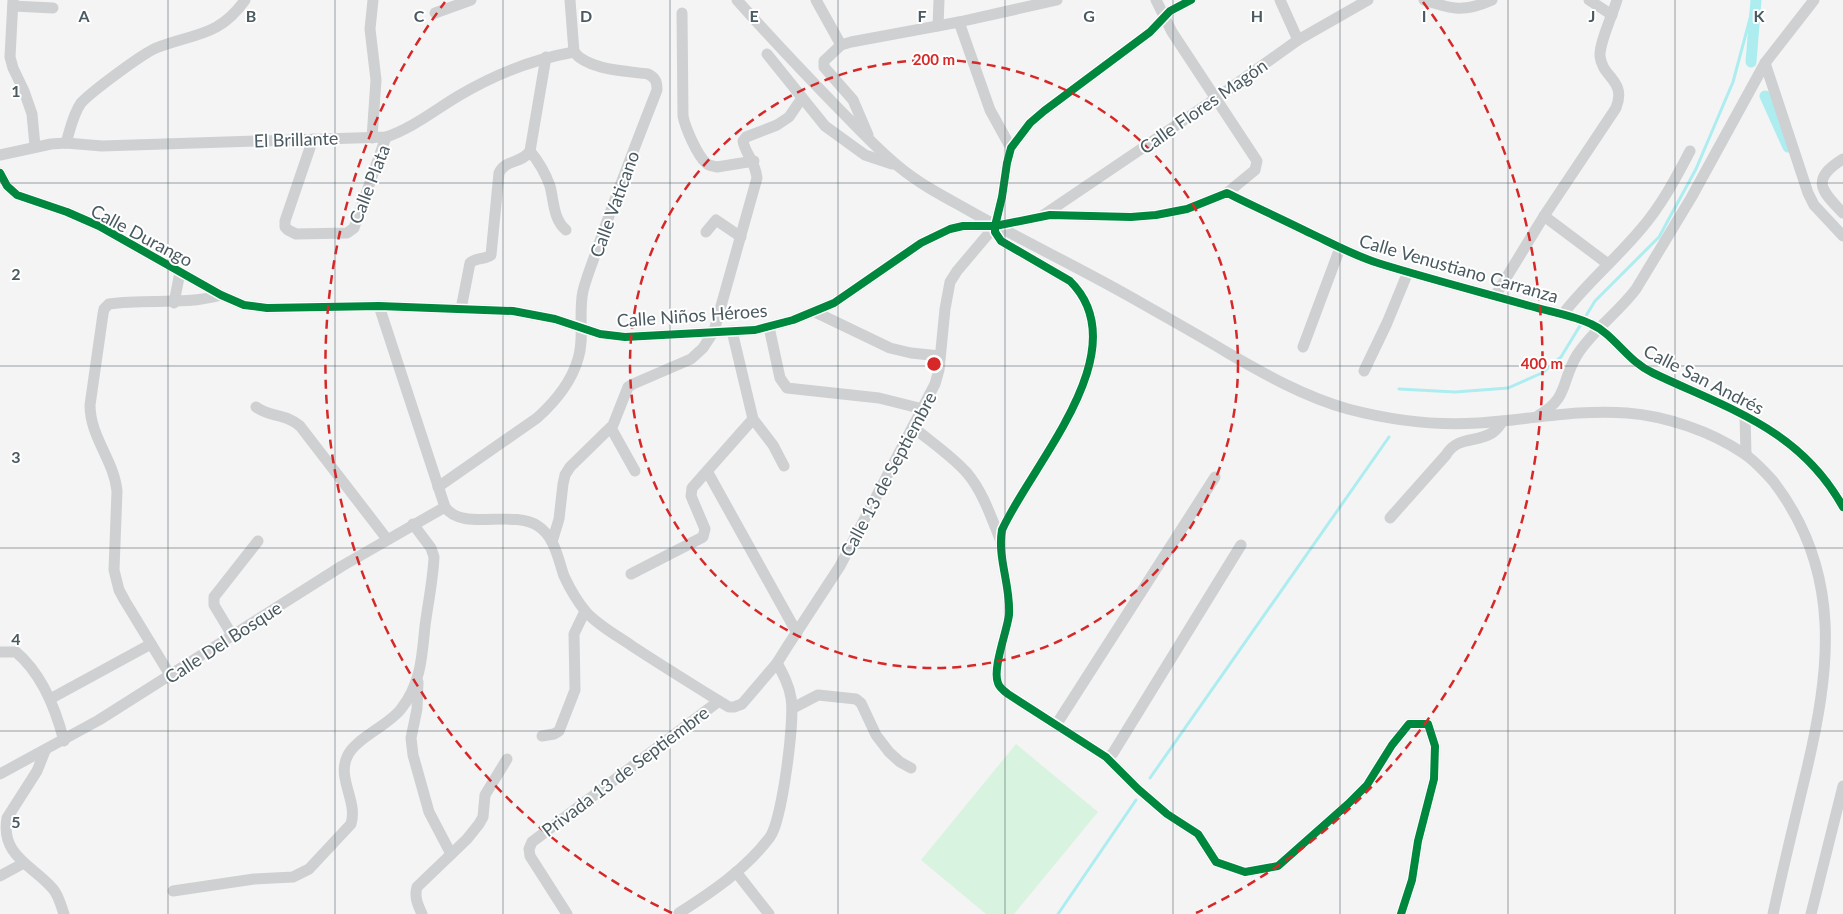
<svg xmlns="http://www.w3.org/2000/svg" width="1843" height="914" viewBox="0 0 1843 914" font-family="Lato,sans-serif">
  <rect width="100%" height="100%" fill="#f4f4f4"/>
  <polygon fill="#d8f3df" points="1016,744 1098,812 1014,914 986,914 921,860"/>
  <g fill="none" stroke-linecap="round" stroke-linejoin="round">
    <g stroke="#adedf0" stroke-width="3">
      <polyline points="1399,389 1455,392 1508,388 1542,373 1561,357 1595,301 1659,237 1696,169 1733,82 1755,0"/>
      <polyline points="1150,778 1389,437"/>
      <polyline points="1058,914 1136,800"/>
    </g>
    <g stroke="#adedf0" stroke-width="11">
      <polyline points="1751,62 1756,0"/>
      <polyline points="1765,96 1788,147"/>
    </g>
    <g stroke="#ced0d2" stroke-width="11">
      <polyline points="13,0 10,57 13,68 24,91 32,114 35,146"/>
      <polyline points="570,0 574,52"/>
      <path d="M737,0C770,37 804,73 839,109C858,128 877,149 898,166C917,182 939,194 961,206C1020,240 1083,269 1143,304C1171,320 1200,336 1228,353C1266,375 1305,397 1348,409C1390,420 1434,426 1478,423C1528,420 1577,409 1627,413C1666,416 1710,431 1743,453C1754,460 1764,471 1773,481C1843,572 1831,669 1805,777C1794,823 1783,868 1773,914"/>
      <polyline points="816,0 841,45"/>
      <polyline points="1156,0 1172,32 1257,161 1255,170 1227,193"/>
      <path d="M1191,0L1170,11L1150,32L1044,111L1030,123L1011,148L1007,163L1002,197L995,226V232L1001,241L1070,281C1140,350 1031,465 1002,530C997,558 1011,586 1009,615C1007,631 992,669 998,683C999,687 1004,691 1008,694L1106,757L1138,789L1167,814L1198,834L1216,862L1245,872L1278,866L1348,804L1367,785L1392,745L1409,724H1428L1435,746L1434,779L1418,841L1412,880L1401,914"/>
      <polyline points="1280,0 1298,40"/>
      <path d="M1424,0C1452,9 1463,13 1492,0"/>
      <polyline points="1589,0 1612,15"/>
      <polyline points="13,6 53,8"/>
      <polyline points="435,13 471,0"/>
      <path d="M682,13L683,116C685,127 697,155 706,163C709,166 713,166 717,167L754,161"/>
      <polyline points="959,22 990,110 1011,148"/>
      <polyline points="938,26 939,0"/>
      <polyline points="767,54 825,126 865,155 892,164"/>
      <polyline points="1765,63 1808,193 1814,205 1843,236"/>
      <polyline points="868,135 853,100 824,67 824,61 841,45 851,42 959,22 1057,0"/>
      <polyline points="372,138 376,80 370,29 373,0"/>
      <polyline points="313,139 285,221 285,227 288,230 296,234 347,233 354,228 386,137"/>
      <path d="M66,143C70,130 73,114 81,103C91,92 142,54 156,48C194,33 219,37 245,0"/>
      <path d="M530,151C539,162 545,172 550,186C554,201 553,219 566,230"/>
      <path d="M0,155L51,144L66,143L102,146L386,137C413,128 436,109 460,95C494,75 534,59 574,52"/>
      <path d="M1843,159C1811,179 1820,190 1843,213"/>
      <path d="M0,173L7,186L17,195L67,212L99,226L221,295L244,305L267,308L379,306L513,311L555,319L600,334L625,337L755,330L793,320L834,303L921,243L950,229L963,226H995L1050,215L1131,217L1156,215L1187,209L1227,193C1255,207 1284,220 1312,234C1335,245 1357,257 1381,264C1430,279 1480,292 1530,306C1550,312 1572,315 1591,324C1614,334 1627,361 1653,373C1728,409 1799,428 1843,507"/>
      <polyline points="1042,216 1215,99 1298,40 1368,0"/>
      <polyline points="1544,216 1608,264"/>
      <polyline points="706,232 716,220 741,237"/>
      <path d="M1495,296L1544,216L1616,108C1627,80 1602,78 1600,56C1599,44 1613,13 1617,0"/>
      <polyline points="174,303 180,272"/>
      <path d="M379,306L445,507C462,532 512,509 538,526C555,537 558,559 564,576C570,589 577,601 586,612C599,626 616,635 632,646C661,665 690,683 719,701L729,707H734L742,704L777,663L787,647L840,566L935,384L939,370L945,309L950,282L957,271L995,226"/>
      <path d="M461,309L470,263C476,257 485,260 491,255L499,173C505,159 522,164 530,151L546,57"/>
      <polyline points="815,312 890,348 911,353 940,356"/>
      <path d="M1563,314C1586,284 1616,259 1641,229C1661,206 1676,178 1690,151"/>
      <polyline points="769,327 780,378 787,388 879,398 923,409"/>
      <polyline points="732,331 753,419 773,445 784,466"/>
      <polyline points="1303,347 1340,248"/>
      <polyline points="1364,371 1387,323 1408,272"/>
      <path d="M256,407C271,418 285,413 300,426L387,539"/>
      <path d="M1539,415C1569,398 1561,381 1577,355C1593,330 1618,313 1636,289L1691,198L1765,63L1814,0"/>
      <polyline points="1745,415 1746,454"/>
      <path d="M913,427C931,442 952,456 967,473C983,492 991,517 1000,539"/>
      <polyline points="611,428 635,471"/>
      <polyline points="707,471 797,633"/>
      <path d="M438,487L537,418C556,401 571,383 578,359C585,338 578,314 583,291C587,275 594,259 599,244C617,192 637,141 657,90C657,82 656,78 648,74C626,71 588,70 574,52"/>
      <path d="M1390,518L1446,455C1457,436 1476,443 1492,433C1497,430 1500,425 1503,421"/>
      <path d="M552,542L559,519L563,484L565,475L570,467L613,425L628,387L633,384L691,359L703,348L714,331L757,178C755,160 745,154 743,141L746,137L777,125L789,117L802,98"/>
      <polyline points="631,574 703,537 705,529 691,496 692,488 753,419"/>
      <polyline points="232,635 214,605 214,597 258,541"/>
      <path d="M0,652H16C41,673 56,710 64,741"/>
      <path d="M170,675L125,601L119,590L114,570L117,491C114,460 90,437 90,405L103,314L104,309L109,304C147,298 182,306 221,295"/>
      <polyline points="418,682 417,709 411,738 413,755 429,812 451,854"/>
      <polyline points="50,699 151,644"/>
      <polyline points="793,708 818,695 856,699 861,703 876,735 889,752 900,762 911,768"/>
      <polyline points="1056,725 1215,477"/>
      <polyline points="542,736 554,734 559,731 575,690 574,634 585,611"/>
      <path d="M45,751L37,771L7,818C0,856 34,866 53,889C59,896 61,906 64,914"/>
      <polyline points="1106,757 1111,755 1113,753 1241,545"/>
      <polyline points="0,774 99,720 342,566 445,507"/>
      <polyline points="736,872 769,914"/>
      <polyline points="0,876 22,864"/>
      <path d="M173,891L254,879L293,877L309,869L351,824C358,801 337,779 347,757C354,739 388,726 401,709C421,684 422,656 425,626C428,603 433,580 434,557L431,548L413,524"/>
      <path d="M679,913C712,892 746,869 770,837C782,821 795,720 791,698C789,685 783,674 777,663"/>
      <path d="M422,914C418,905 414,897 417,887L467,839L479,824L483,817L485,795L507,759"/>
      <polyline points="567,914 530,856 529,849 532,842 719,701"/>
      <polyline points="1811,914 1843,786"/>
    </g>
    <defs>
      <g id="cycleway">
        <path d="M1191,0L1170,11L1150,32L1044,111L1030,123L1011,148L1007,163L1002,197L995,226V232L1001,241L1070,281C1140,350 1031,465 1002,530C997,558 1011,586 1009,615C1007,631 992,669 998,683C999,687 1004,691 1008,694L1106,757L1138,789L1167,814L1198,834L1216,862L1245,872L1278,866L1348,804L1367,785L1392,745L1409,724H1428L1435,746L1434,779L1418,841L1412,880L1401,914"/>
        <path d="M0,173L7,186L17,195L67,212L99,226L221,295L244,305L267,308L379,306L513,311L555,319L600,334L625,337L755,330L793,320L834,303L921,243L950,229L963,226H995L1050,215L1131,217L1156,215L1187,209L1227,193C1255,207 1284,220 1312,234C1335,245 1357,257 1381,264C1430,279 1480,292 1530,306C1550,312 1572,315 1591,324C1614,334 1627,361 1653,373C1728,409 1799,428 1843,507"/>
      </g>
    </defs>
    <use href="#cycleway" stroke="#fff" stroke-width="11"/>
    <use href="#cycleway" stroke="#00873e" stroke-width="8"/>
  </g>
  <path fill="none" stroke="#4a5a61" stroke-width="1" stroke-opacity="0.55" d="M168,0V914M335,0V914M503,0V914M670,0V914M838,0V914M1005,0V914M1173,0V914M1340,0V914M1508,0V914M1675,0V914M0,183H1843M0,366H1843M0,548H1843M0,731H1843"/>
  <g fill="none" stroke="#d62828" stroke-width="2.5" stroke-dasharray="9 6">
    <circle cx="934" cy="364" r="304"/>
    <path d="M672 913A608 608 0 0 1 445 2M1423 2A608 608 0 0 1 1196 913"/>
  </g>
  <g text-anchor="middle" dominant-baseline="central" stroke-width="4" stroke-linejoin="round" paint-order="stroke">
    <g font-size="18" fill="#4a5a61" stroke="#fff">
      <text transform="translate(1203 106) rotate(-35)">Calle Flores Magón</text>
      <text transform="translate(296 139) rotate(-2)">El Brillante</text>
      <text transform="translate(369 184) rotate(-69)">Calle Plata</text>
      <text transform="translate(614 204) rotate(-70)">Calle Vaticano</text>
      <text transform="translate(142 235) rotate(28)">Calle Durango</text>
      <text transform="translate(1459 268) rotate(16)">Calle Venustiano Carranza</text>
      <text transform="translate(692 315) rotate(-4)">Calle Niños Héroes</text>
      <text transform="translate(1704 379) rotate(27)">Calle San Andrés</text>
      <text transform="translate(888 474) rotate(-62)">Calle 13 de Septiembre</text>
      <text transform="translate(223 642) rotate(-33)">Calle Del Bosque</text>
      <text transform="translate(625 771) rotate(-37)">Privada 13 de Septiembre</text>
    </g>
  </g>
  <g font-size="16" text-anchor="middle" font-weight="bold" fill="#4a5a61" stroke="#fff" stroke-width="4" stroke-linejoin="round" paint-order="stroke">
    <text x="84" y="22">A</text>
    <text x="251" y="22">B</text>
    <text x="419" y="22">C</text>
    <text x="586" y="22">D</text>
    <text x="754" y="22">E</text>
    <text x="922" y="22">F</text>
    <text x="1089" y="22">G</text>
    <text x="1257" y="22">H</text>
    <text x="1424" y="22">I</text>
    <text x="1592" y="22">J</text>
    <text x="1759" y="22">K</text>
    <text x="16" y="97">1</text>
    <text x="16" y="280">2</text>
    <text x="16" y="463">3</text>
    <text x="16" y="645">4</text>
    <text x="16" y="828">5</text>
  </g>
  <circle cx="934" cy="364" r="8" fill="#d62828" stroke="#fff" stroke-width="2.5"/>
  <g font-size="15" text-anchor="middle" font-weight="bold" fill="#d62828" stroke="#fff" stroke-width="4" stroke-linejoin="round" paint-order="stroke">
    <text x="934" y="65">200 m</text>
    <text x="1542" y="369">400 m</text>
  </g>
</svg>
